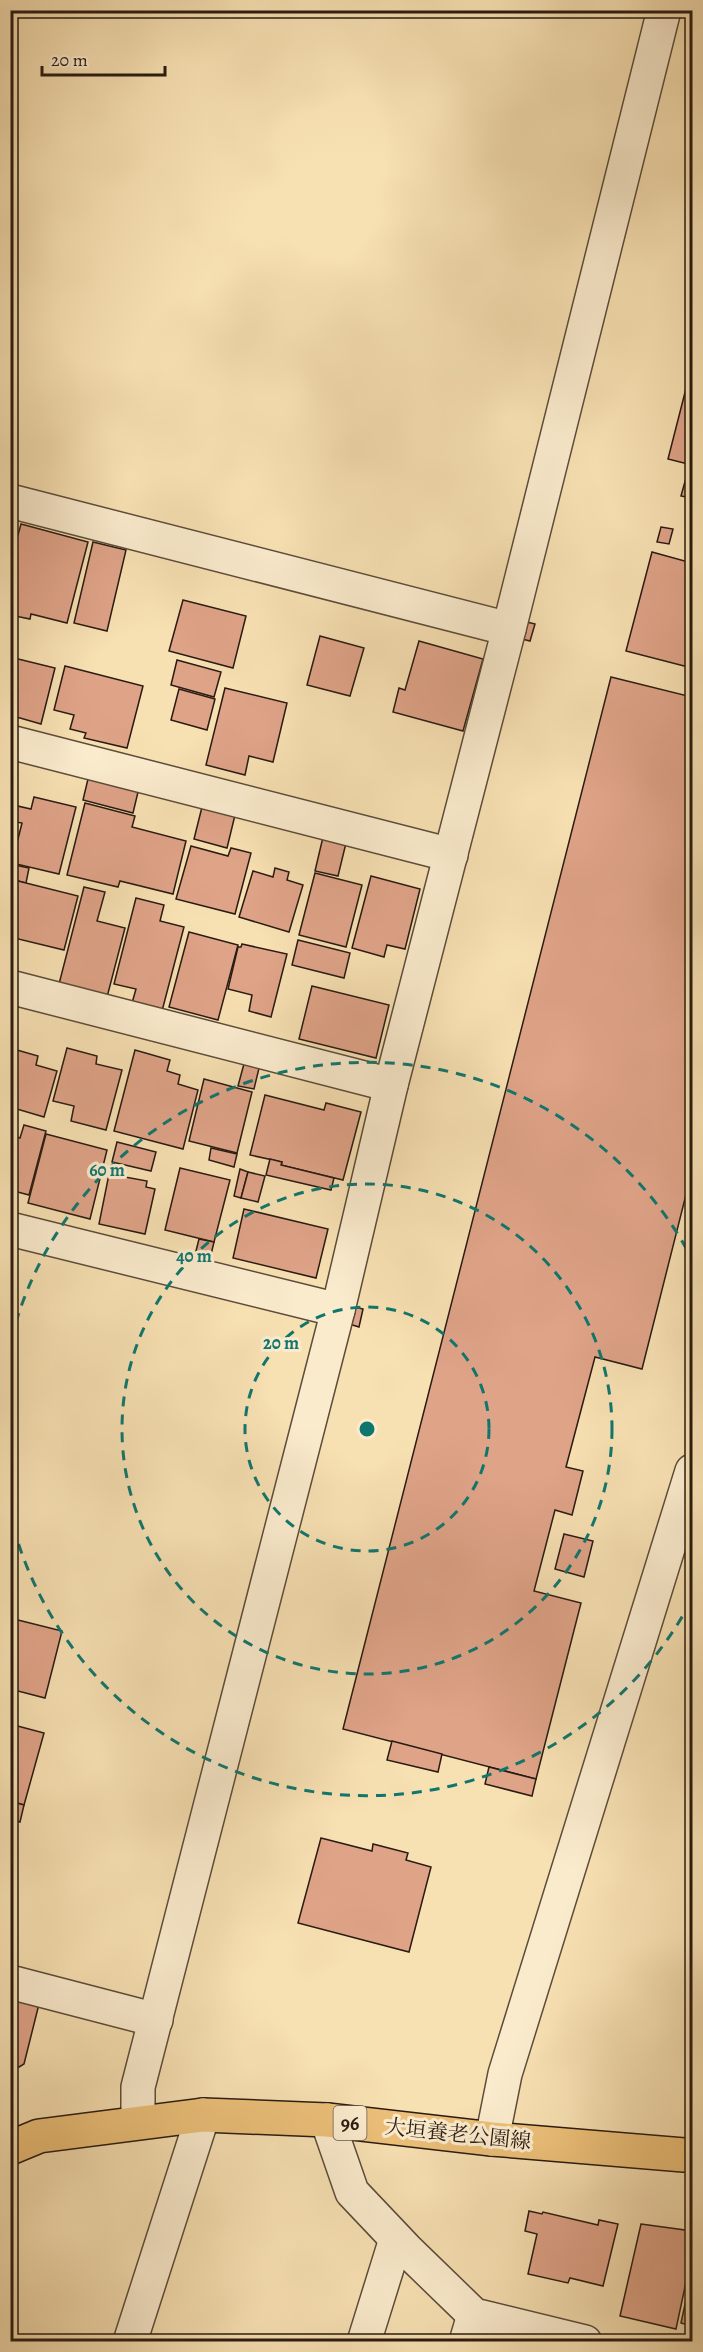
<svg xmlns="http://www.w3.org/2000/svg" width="703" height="2352" viewBox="0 0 703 2352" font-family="Alegreya,'Noto Serif JP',serif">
  <rect width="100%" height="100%" fill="#f7e0b2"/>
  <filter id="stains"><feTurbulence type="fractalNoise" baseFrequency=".00333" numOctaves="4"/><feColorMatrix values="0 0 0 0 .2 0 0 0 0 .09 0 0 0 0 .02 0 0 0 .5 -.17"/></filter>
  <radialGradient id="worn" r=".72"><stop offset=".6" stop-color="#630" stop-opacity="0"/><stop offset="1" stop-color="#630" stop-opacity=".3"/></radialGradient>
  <g fill="#dfa388" stroke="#291b12" stroke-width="1.5">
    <polygon points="692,365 692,465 668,459"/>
    <polygon points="686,478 692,480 692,498 681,496"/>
    <polygon points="21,524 88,542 67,623 31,614 30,619 10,615 10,564"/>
    <polygon points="661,527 673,529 669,544 657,542"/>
    <polygon points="93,542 126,550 107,631 74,623"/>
    <polygon points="652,552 692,563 692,668 626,651"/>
    <polygon points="183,600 246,616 233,668 169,651"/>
    <polygon points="527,622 535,624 530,641 522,639"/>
    <polygon points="320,636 364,648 350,696 307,685"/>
    <polygon points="419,641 483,659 463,731 393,712 399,688 405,690"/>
    <polygon points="10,657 55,668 41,724 13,716 14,712 10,711"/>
    <polygon points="177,660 221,672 214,697 171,685"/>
    <polygon points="65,666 143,686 127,748 84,738 86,733 70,729 74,715 54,710"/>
    <polygon points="611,677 692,697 692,1171 642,1369 595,1357 566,1467 583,1471 572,1515 555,1510 534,1591 581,1603 536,1779 343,1729"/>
    <polygon points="225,688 287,703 273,762 249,756 245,775 206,765"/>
    <polygon points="179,689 215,699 207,730 171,720"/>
    <polygon points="88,779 138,792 133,813 83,800"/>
    <polygon points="34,797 76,807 59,874 12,863 22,823 10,821 13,805 31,809"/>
    <polygon points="85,803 135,816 132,827 186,841 173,894 120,881 118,887 67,875"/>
    <polygon points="203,803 236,811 227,848 194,839"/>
    <polygon points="323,837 346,843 338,876 315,871"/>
    <polygon points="191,846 228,856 231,848 251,853 235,914 176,899"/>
    <polygon points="10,864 29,868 26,883 10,879"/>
    <polygon points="275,868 289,872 287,880 303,885 289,932 239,917 253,871 273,877"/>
    <polygon points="315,873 362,885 346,947 299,935"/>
    <polygon points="371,876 420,889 405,949 387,945 384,957 352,948"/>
    <polygon points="10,879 78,896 64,950 10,937"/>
    <polygon points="84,887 105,892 97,921 125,928 107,997 59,984"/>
    <polygon points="136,898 164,905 160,921 184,927 162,1011 132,1003 136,989 114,984"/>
    <polygon points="189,932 238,945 218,1020 169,1007"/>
    <polygon points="10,937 17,938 10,965"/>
    <polygon points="298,940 350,953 344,978 292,965"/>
    <polygon points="242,944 287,954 271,1017 249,1011 252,995 228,989 238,947 241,947"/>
    <polygon points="312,986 389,1005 376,1058 299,1039"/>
    <polygon points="10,1048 38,1056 36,1065 57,1071 44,1117 10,1107"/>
    <polygon points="67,1048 97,1056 96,1064 122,1070 106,1130 71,1121 74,1106 53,1101"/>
    <polygon points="135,1050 170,1060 167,1071 180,1075 178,1084 198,1090 183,1149 114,1131"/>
    <polygon points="245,1060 260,1064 254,1089 238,1086"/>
    <polygon points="204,1079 252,1092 237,1153 189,1141"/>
    <polygon points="265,1095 324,1110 326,1103 361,1112 343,1180 281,1165 282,1162 250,1155"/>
    <polygon points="24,1125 46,1131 29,1195 10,1190 10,1135 20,1138"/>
    <polygon points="46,1134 107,1150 90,1219 28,1203"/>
    <polygon points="117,1142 156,1152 151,1171 112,1162"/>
    <polygon points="211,1148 237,1154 234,1167 209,1160"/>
    <polygon points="270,1159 282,1162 281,1165 334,1178 331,1190 266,1175"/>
    <polygon points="180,1168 230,1180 214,1242 165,1230"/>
    <polygon points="240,1169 248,1172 241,1198 234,1196"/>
    <polygon points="248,1172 265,1176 258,1202 241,1198"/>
    <polygon points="109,1174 147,1181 146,1187 155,1189 145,1234 99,1224"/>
    <polygon points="244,1209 328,1229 316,1278 233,1258"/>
    <polygon points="199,1239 214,1242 208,1267 193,1263"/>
    <polygon points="351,1306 363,1309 359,1327 346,1323"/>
    <polygon points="564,1534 593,1541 584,1577 555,1569"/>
    <polygon points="10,1618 62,1631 45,1698 10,1689"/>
    <polygon points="10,1724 44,1733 24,1805 10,1801"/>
    <polygon points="392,1741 442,1754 438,1772 387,1760"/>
    <polygon points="489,1767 536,1779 532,1796 485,1784"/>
    <polygon points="10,1801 24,1805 20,1822 10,1819"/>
    <polygon points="321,1838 372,1851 373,1844 408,1853 406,1860 431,1867 409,1952 298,1923"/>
    <polygon points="10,1997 39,2004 24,2064 11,2072"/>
    <polygon points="529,2211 542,2214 543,2212 598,2225 599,2220 618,2224 603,2286 570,2278 568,2283 528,2274 537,2234 525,2231"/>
    <polygon points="641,2224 692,2231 692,2254 676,2329 620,2316"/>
    <polygon points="692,2272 692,2326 681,2323"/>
  </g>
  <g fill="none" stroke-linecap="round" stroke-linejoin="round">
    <defs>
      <g id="minor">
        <polyline points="10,501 509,629"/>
        <polyline points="10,742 451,855"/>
        <polyline points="10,987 391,1085"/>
        <polyline points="10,1229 338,1310"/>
        <polyline points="10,1982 156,2020"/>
        <polyline points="327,2120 352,2192 407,2250 474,2315 585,2342"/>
        <polyline points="138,2122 138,2087 338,1310 391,1085 509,629 664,10"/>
        <polyline points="492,2139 505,2074 692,1471"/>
        <polyline points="130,2342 203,2115"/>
        <polyline points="364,2342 396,2239"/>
        <polyline points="466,2342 474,2315"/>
      </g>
      <polyline id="primary" points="10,2148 39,2136 203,2115 327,2120 492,2139 684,2155 692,2154"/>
    </defs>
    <use href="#minor" stroke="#5c4c3a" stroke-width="36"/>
    <use href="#primary" stroke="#291b12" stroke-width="36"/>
    <use href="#minor" stroke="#faebcd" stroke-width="33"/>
    <use href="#primary" stroke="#ecc079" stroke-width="33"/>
  </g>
  <g fill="none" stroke="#0f766e" stroke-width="3" stroke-dasharray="10 8">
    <circle cx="367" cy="1429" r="122"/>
    <circle cx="367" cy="1429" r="245"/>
    <path d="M691 1601A367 367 0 0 1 11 1518M11 1340A367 367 0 0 1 691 1257"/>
  </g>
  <g text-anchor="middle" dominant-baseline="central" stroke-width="6" stroke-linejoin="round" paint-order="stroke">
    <rect fill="#faebcd" stroke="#68594a" stroke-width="1.5" x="333.5" y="2106" width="33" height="34" rx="4.5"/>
    <g font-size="20" font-weight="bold" fill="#291b12">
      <text x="350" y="2123">96</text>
    </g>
    <g font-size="21" fill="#291b12" stroke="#faebcd">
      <text transform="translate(458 2134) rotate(6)">大垣養老公園線</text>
    </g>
  </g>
  <circle cx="367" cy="1429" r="9" fill="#0f766e" stroke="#faebcd" stroke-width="3"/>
  <g font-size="18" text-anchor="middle" font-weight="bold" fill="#0f766e" stroke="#faebcd" stroke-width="6" stroke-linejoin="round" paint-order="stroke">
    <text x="107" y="1176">60 m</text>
    <text x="194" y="1262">40 m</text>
    <text x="281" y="1349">20 m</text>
  </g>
  <rect width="703" height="2352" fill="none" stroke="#f7e0b2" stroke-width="36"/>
  <rect x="12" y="12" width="679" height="2328" fill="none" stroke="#291b12" stroke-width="3"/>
  <rect x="18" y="18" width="667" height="2316" fill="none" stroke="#291b12" stroke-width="1.5"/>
  <path d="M42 66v9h123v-9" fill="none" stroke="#291b12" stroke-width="3"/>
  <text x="51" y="66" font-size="18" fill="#291b12" stroke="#faebcd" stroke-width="4.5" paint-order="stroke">20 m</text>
  <rect width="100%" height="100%" filter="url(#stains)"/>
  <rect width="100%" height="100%" fill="url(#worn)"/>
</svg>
